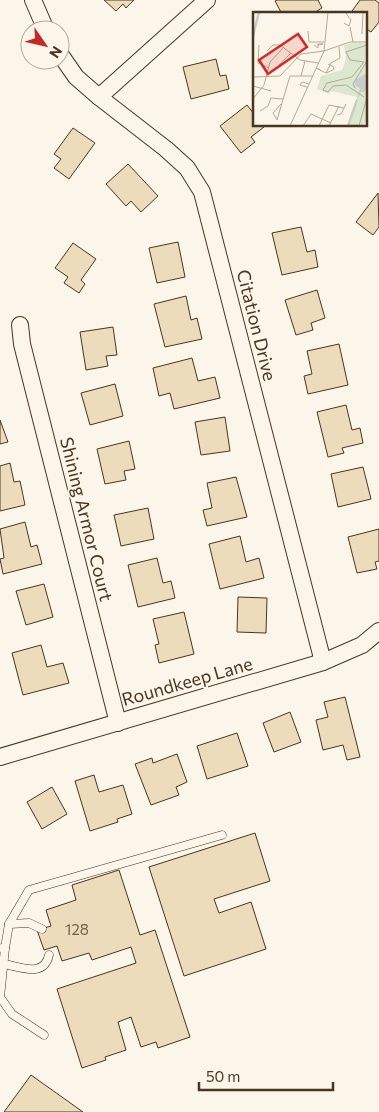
<svg xmlns="http://www.w3.org/2000/svg" width="379" height="1112" viewBox="0 0 379 1112" font-family="Commissioner,sans-serif">
  <rect width="100%" height="100%" fill="#fbf6e9"/>
  <g fill="#ecdcbc" stroke="#4a3520">
    <polygon points="104,0 134,0 126,8 123,4 116,11"/>
    <polygon points="277,0 318,0 322,8 312,14 282,14 275,1"/>
    <polygon points="360,0 375,0 379,3 379,22 371,32 365,28 365,14 350,14"/>
    <polygon points="216,59 220,76 226,75 229,89 191,99 183,67"/>
    <polygon points="247,105 254,114 254,125 264,127 251,137 255,142 241,153 220,126"/>
    <polygon points="73,128 95,143 69,179 54,168 61,159 54,154"/>
    <polygon points="128,164 158,196 141,212 131,201 126,206 106,184"/>
    <polygon points="378,193 379,227 373,235 356,222"/>
    <polygon points="301,227 307,252 315,250 318,267 282,275 272,233"/>
    <polygon points="178,242 185,277 157,283 149,248"/>
    <polygon points="73,243 96,259 81,280 85,284 79,293 64,283 68,277 55,268"/>
    <polygon points="317,290 325,318 311,323 313,330 296,335 285,300"/>
    <polygon points="186,296 191,320 197,318 202,339 165,347 154,304"/>
    <polygon points="113,327 117,355 106,356 108,366 86,370 80,332"/>
    <polygon points="339,344 348,385 308,394 304,376 312,374 307,351"/>
    <polygon points="192,358 198,381 215,377 220,398 174,409 170,393 159,396 153,368"/>
    <polygon points="115,384 123,416 90,425 81,393"/>
    <polygon points="346,405 352,430 360,428 363,443 342,448 344,453 328,457 317,412"/>
    <polygon points="225,417 230,451 201,455 195,422"/>
    <polygon points="0,420 8,442 0,444"/>
    <polygon points="129,441 135,469 124,471 126,480 105,484 97,449"/>
    <polygon points="10,463 14,482 20,481 25,505 0,511 0,466"/>
    <polygon points="363,467 371,499 338,507 331,474"/>
    <polygon points="236,477 247,517 207,526 203,510 212,508 207,483"/>
    <polygon points="148,508 154,539 121,546 114,515"/>
    <polygon points="25,522 31,547 37,545 42,564 3,574 0,559 4,558 0,529"/>
    <polygon points="379,529 379,561 375,562 377,569 357,573 348,537"/>
    <polygon points="240,536 246,562 259,558 264,578 220,589 209,544"/>
    <polygon points="157,558 163,583 171,581 175,598 138,607 128,565"/>
    <polygon points="44,584 53,617 26,625 16,591"/>
    <polygon points="238,597 267,598 266,633 237,632"/>
    <polygon points="184,612 194,654 159,663 155,645 159,644 153,619"/>
    <polygon points="41,645 47,667 63,663 69,683 23,695 12,653"/>
    <polygon points="345,697 360,757 347,760 343,745 323,750 316,720 328,717 324,702"/>
    <polygon points="290,712 301,742 274,752 263,723"/>
    <polygon points="237,733 248,766 207,779 197,746"/>
    <polygon points="177,754 187,782 176,787 179,795 151,805 135,764 152,758 153,763"/>
    <polygon points="94,775 99,792 123,785 132,814 117,819 118,822 90,831 75,781"/>
    <polygon points="52,787 67,814 42,829 27,802"/>
    <polygon points="255,833 270,881 214,899 219,913 251,902 266,949 184,976 149,867"/>
    <polygon points="119,870 140,935 155,930 190,1037 158,1048 156,1042 141,1047 131,1017 118,1022 126,1050 105,1057 106,1060 82,1068 57,989 136,963 131,947 92,960 89,953 62,961 57,946 44,950 37,930 51,926 46,910 76,900 72,885"/>
    <polygon points="31,1075 83,1112 4,1112"/>
  </g>
  <g fill="none" stroke-linecap="round" stroke-linejoin="round">
    <defs>
      <g id="lane">
        <polyline points="9,924 29,923 42,929"/>
        <polyline points="2,948 5,948 0,997 12,1014 44,1035"/>
        <polyline points="5,948 9,924 29,890 222,835"/>
        <path d="M4,964C21,967 44,978 49,955"/>
      </g>
      <g id="street">
        <polyline points="33,0 46,30"/>
        <polyline points="60,54 76,77 99,97 166,149 187,168 202,192 323,662"/>
        <polyline points="99,97 207,0"/>
        <polyline points="20,325 22,344 118,723"/>
        <polyline points="0,757 323,662 362,645 379,631"/>
      </g>
    </defs>
    <use href="#lane" stroke="#4a3520" stroke-width="9"/>
    <use href="#street" stroke="#4a3520" stroke-width="18"/>
    <use href="#lane" stroke="#fbf6e9" stroke-width="8"/>
    <use href="#street" stroke="#fbf6e9" stroke-width="16"/>
  </g>
  <g text-anchor="middle" dominant-baseline="central" stroke-width="4" stroke-linejoin="round" paint-order="stroke">
    <g font-size="15" fill="#725f47">
      <text x="77" y="929">128</text>
    </g>
    <g font-size="18" fill="#4a3520" stroke="#fbf6e9">
      <text transform="translate(257 325) rotate(76)">Citation Drive</text>
      <text transform="translate(87 519) rotate(76)">Shining Armor Court</text>
      <text transform="translate(187 681) rotate(-16)">Roundkeep Lane</text>
    </g>
  </g>
  <g transform="translate(253 12)">
    <rect width="114" height="114" fill="#fbf6e9"/>
    <path d="M98,31H114V110L110,114H95L104,85L78,79L76,82L64,77L68,64L89,58L93,47L91,33Z" fill="#dce7d0"/>
    <path d="M114,61V79L108,80L103,90L107,77L102,73V68Z" fill="#c9cecd"/>
    <path fill="none" stroke="#c9cecd" stroke-width="2.5" d="M0,24L6,0M95,114L104,88"/>
    <path fill="none" stroke="#b4a999" stroke-width="1" d="M91,11L96,14L98,8L92,0M97,15L100,30M55,19L56,30H71M109,22L110,1M6,33L5,51L16,56M61,33L65,36V32H70L65,33M14,39L20,33H27L47,48L65,51M71,39L97,30H114M26,53L38,41M63,56L73,61L80,58L81,55L75,52M73,61L78,51L87,46L86,35M48,64L52,49M0,65L27,64L48,42L71,39M0,74L18,79M54,75L47,73L49,70L56,72M102,76L100,72L114,49M111,85L93,73L80,74L75,80L70,78L74,71L99,65L111,50L97,48L93,40L114,33M0,87L11,73L17,50L31,35M28,92L20,101L24,108L37,64H60M7,99L15,94L18,86L30,87M84,103L88,102L93,92M37,114L71,39L75,0M50,114L58,102L78,111M66,114L76,93L91,96M76,114L86,94M106,114L114,85"/>
    <path fill="#d62828" fill-opacity="0.15" stroke="#d62828" stroke-width="2.5" d="M45,22L54,35L15,62L6,48Z"/>
    <rect width="114" height="114" fill="none" stroke="#4a3520" stroke-width="2.5"/>
  </g>
  <g transform="translate(45 45) rotate(124)"><circle r="24" fill="#fbf6e9" stroke="#b4a999"/>
  <path d="M0-4L9 19L0 12L-9 19Z" fill="#c62828"/>
  <text y="-8" font-size="14" font-weight="bold" text-anchor="middle" fill="#4a3520">N</text>
  </g>
  <path d="M199 1082v8h134v-8" fill="none" stroke="#4a3520" stroke-width="2.5"/>
  <text x="206" y="1082" font-size="15" fill="#4a3520" stroke="#fbf6e9" stroke-width="4" paint-order="stroke">50 m</text>
</svg>
